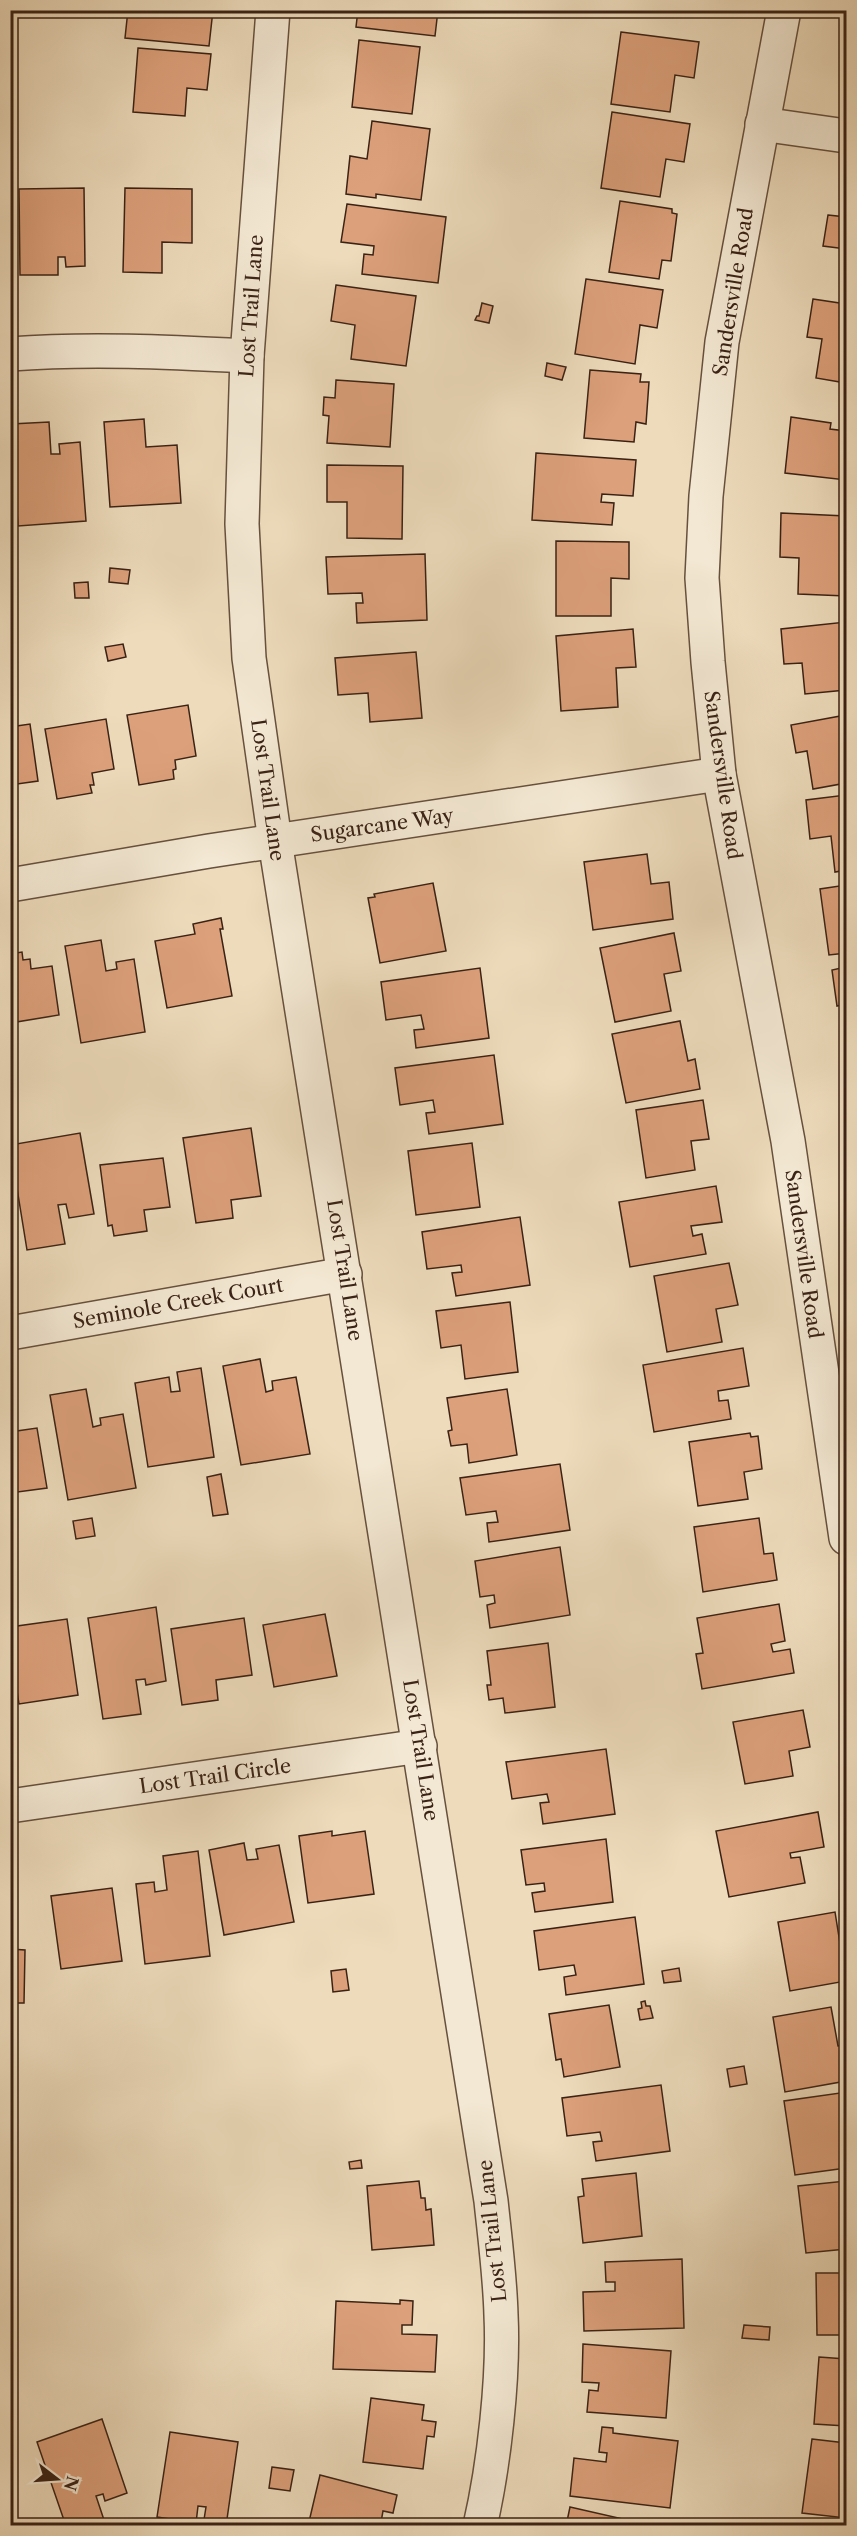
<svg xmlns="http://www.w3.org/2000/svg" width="857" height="2536" viewBox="0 0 857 2536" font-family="'Libre Caslon Text',serif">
  <rect width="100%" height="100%" fill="#eddbbb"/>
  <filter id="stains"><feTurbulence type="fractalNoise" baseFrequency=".00333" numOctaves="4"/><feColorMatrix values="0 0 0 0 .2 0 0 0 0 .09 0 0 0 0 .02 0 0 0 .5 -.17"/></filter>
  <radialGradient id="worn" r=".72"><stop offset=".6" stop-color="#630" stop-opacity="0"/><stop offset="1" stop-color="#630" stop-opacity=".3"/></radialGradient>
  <g fill="#dca07a" stroke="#3a2215" stroke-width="1.5">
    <polygon points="128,10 213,10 209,46 125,38"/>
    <polygon points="358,10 438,10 435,36 356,27"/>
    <polygon points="621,32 699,42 694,78 675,75 670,112 611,104"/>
    <polygon points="359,40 420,47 412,114 352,107"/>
    <polygon points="138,48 211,54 207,90 187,88 185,116 133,112"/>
    <polygon points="612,112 690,124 684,162 666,159 660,197 601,188"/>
    <polygon points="372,121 430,129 421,200 376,194 376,198 346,194 350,156 367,159"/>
    <polygon points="84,188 85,266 66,267 65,257 58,257 58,275 20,275 19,189"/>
    <polygon points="125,188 192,189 192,243 162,242 162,273 123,272"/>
    <polygon points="620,201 672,209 672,213 677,214 671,261 662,260 659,279 609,272"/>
    <polygon points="347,204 446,217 438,283 362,274 364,254 373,255 374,246 341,242"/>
    <polygon points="828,215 846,217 846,249 823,246"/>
    <polygon points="586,279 663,290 657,328 640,325 635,364 575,354"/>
    <polygon points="336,285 416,296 406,366 351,359 355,325 331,321"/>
    <polygon points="813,299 846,304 846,383 816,378 822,339 807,337"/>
    <polygon points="482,303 493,306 489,323 475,320 477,316 479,316"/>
    <polygon points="547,363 566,367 562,380 545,376"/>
    <polygon points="590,370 641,374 640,382 649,382 646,424 636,422 634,442 584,438"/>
    <polygon points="336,380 394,384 390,447 327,443 329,416 323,415 324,397 335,398"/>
    <polygon points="791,417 831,423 830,429 846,431 846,480 785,473"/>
    <polygon points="144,419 146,447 177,445 181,503 110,507 104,422"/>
    <polygon points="49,422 51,454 60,454 59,444 80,442 86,521 18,526 11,424"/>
    <polygon points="536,453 636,460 633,496 602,494 601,502 614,503 612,525 532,520"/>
    <polygon points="327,465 403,466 402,539 347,538 347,502 327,502"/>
    <polygon points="781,513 846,516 846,596 798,594 799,558 780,557"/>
    <polygon points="556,541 629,542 629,579 611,578 611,616 556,616"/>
    <polygon points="425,554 427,620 357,623 356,603 363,603 362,593 328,594 326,557"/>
    <polygon points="110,568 130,570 128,584 109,582"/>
    <polygon points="88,582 89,598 75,598 74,583"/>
    <polygon points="846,622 846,690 805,694 802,663 784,664 781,629"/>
    <polygon points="633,629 636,667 616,668 618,707 561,711 556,636"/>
    <polygon points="123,644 126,657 108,661 105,647"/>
    <polygon points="416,652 422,718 370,722 368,693 338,695 335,658"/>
    <polygon points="188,705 196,756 175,760 176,769 173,770 174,779 139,785 127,715"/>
    <polygon points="846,715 846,783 813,789 807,751 796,753 791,725"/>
    <polygon points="106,719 114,769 92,773 94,785 90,785 92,793 57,799 45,729"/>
    <polygon points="30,724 38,781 10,785 10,727"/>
    <polygon points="846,795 846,870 835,872 831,836 810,839 806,800"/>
    <polygon points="647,854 651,884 669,882 673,919 593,930 584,862"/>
    <polygon points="433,883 446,951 380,963 368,898 375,897 374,894"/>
    <polygon points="846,885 846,953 829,955 820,889"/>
    <polygon points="221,918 223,929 220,929 232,996 167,1008 155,941 195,934 193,924"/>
    <polygon points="674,933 681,971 664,974 671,1011 615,1022 600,948"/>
    <polygon points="101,940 106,971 117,969 116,962 134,959 145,1032 81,1043 65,946"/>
    <polygon points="22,952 23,960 30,959 31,969 52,966 59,1015 10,1023 10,954"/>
    <polygon points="846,967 846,1004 837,1006 832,970"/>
    <polygon points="480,968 489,1038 416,1048 414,1030 424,1029 421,1015 386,1020 381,982"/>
    <polygon points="680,1021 688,1061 695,1059 700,1089 626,1103 612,1034"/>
    <polygon points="494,1055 503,1124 429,1134 426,1113 435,1112 433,1100 400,1105 395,1068"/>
    <polygon points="703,1100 709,1139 691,1141 695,1170 646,1178 636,1110"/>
    <polygon points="251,1128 261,1196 231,1200 233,1218 196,1223 183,1138"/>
    <polygon points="80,1133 94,1214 69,1218 66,1204 58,1205 65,1244 27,1250 10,1145"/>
    <polygon points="472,1143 480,1207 416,1215 408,1151"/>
    <polygon points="163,1158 170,1207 144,1210 147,1231 114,1236 112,1225 108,1226 100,1165"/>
    <polygon points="716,1186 722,1222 691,1226 693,1236 702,1234 706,1254 630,1267 619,1202"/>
    <polygon points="520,1217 530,1285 456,1296 452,1273 462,1272 461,1265 427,1269 422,1232"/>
    <polygon points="729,1263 738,1305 716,1309 722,1342 667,1352 654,1276"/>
    <polygon points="510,1302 518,1372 465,1379 461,1345 441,1348 436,1311"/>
    <polygon points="743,1348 749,1386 718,1391 719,1401 728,1400 731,1419 654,1432 643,1365"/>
    <polygon points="260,1359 266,1392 273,1390 272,1381 296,1377 310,1454 241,1465 223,1366"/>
    <polygon points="201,1368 214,1457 148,1467 135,1383 169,1377 171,1392 180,1391 177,1372"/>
    <polygon points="86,1389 93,1427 101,1425 100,1418 123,1414 136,1488 68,1500 50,1395"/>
    <polygon points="507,1389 517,1455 469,1463 467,1444 451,1446 448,1431 452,1430 447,1398"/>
    <polygon points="37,1428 47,1488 10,1493 10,1432"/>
    <polygon points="750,1433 751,1437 758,1436 762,1469 744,1472 748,1499 698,1506 689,1442"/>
    <polygon points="560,1464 570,1530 489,1542 487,1523 498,1522 496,1511 466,1515 460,1478"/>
    <polygon points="221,1474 228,1514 213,1516 207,1477"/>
    <polygon points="92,1518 95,1536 76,1539 73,1521"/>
    <polygon points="759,1518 764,1554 773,1553 777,1580 703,1592 694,1527"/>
    <polygon points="560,1547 570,1615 490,1628 487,1605 495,1603 494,1595 480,1597 475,1561"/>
    <polygon points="779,1604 785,1641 771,1644 773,1652 790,1649 794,1673 702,1689 696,1654 703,1653 697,1618"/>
    <polygon points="156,1607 166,1681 146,1685 145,1679 136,1680 141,1714 103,1719 88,1618"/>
    <polygon points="325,1614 337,1676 274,1687 263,1625"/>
    <polygon points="244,1618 252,1675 216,1680 218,1700 182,1705 171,1629"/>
    <polygon points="67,1619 78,1695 19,1704 10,1646 10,1627"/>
    <polygon points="548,1643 555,1707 505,1713 503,1698 489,1700 487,1685 491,1685 487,1651"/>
    <polygon points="803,1710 810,1747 789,1751 793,1776 745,1784 733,1722"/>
    <polygon points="606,1749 615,1814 543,1824 540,1803 549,1802 547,1794 512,1799 506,1762"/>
    <polygon points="818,1812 824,1847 790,1853 791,1858 800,1857 805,1883 729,1897 716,1831"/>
    <polygon points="332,1831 332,1836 365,1831 374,1894 308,1903 299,1836"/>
    <polygon points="606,1839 613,1902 535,1912 532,1893 545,1891 544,1883 526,1885 521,1850"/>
    <polygon points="244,1843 247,1860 258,1859 256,1849 279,1845 294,1922 224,1935 209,1850"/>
    <polygon points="198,1851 210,1956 145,1964 136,1884 154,1882 155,1892 167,1890 163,1856"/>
    <polygon points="112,1888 122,1961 61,1969 51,1896"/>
    <polygon points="835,1912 846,1981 790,1991 778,1922"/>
    <polygon points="635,1917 644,1984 566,1995 564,1977 576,1975 574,1965 539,1970 534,1931"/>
    <polygon points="10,1949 25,1950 24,2003 10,2003"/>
    <polygon points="679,1968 681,1981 664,1983 662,1971"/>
    <polygon points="346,1969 349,1990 333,1992 331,1971"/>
    <polygon points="645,2001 646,2006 650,2006 653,2018 640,2020 638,2009 642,2008 641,2002"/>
    <polygon points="609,2005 620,2067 564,2077 561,2059 556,2060 549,2014"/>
    <polygon points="831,2007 838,2046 846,2045 846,2081 785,2092 773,2017"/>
    <polygon points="744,2066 747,2084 730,2087 727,2069"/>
    <polygon points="661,2085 670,2151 596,2161 593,2142 602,2141 600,2132 567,2136 562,2098"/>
    <polygon points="840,2093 846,2129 846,2168 795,2175 784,2101"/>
    <polygon points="361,2160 362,2168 350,2169 349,2162"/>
    <polygon points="636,2173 642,2236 583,2243 578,2197 584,2196 582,2179"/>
    <polygon points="419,2181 421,2198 425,2198 426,2210 431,2209 434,2245 372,2250 367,2186"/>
    <polygon points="846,2181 846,2249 806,2253 798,2186"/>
    <polygon points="682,2259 684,2328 584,2331 583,2292 615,2291 615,2282 606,2282 605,2262"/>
    <polygon points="816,2273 846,2273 846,2335 817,2335"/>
    <polygon points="400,2300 413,2301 412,2325 402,2325 402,2334 437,2335 435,2372 333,2369 336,2301 400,2304"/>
    <polygon points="744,2325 770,2327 769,2340 742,2338"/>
    <polygon points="583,2344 671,2351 666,2418 587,2412 589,2390 598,2391 599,2383 582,2382"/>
    <polygon points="819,2357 846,2359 846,2426 814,2424"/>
    <polygon points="371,2398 424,2405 422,2420 436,2422 434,2437 427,2436 423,2469 363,2462"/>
    <polygon points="102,2419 127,2493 105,2501 103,2494 96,2496 106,2526 66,2526 37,2442"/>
    <polygon points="602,2427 613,2428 613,2433 678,2441 670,2508 570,2496 574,2458 606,2462 607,2453 599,2452"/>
    <polygon points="170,2432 238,2442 226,2526 203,2526 206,2507 198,2506 196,2523 157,2517"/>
    <polygon points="812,2439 846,2443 846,2518 802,2513"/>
    <polygon points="272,2467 294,2470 290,2491 269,2488"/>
    <polygon points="320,2475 397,2495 393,2513 383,2511 381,2522 395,2526 308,2526"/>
    <polygon points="570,2507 645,2524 645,2526 566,2526"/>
  </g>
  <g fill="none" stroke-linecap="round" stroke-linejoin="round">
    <defs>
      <g id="street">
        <path d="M273,10L247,356L242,524L249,658L275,841L491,2201C495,2239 500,2277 501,2315C504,2377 494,2465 480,2526"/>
        <polyline points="784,10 722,342 706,496 702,578 708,662 719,774 788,1141 846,1538"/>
        <polyline points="762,124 846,136"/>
        <path d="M10,354C89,348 168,352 247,356"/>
        <polyline points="10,885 209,851 719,774"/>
        <polyline points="10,1333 345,1274"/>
        <polyline points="10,1806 420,1746"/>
      </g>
    </defs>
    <use href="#street" stroke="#67503e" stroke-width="36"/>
    <use href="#street" stroke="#f3e8d3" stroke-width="33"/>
  </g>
  <g text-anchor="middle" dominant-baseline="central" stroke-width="4.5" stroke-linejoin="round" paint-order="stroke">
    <g font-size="20" fill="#3a2215" stroke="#f3e8d3">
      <text transform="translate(733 292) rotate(-81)">Sandersville Road</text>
      <text transform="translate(251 306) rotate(-86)">Lost Trail Lane</text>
      <text transform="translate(723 775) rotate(82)">Sandersville Road</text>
      <text transform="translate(268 790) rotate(82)">Lost Trail Lane</text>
      <text transform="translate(382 825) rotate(-8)">Sugarcane Way</text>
      <text transform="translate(804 1254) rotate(82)">Sandersville Road</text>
      <text transform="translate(345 1270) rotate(81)">Lost Trail Lane</text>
      <text transform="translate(178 1303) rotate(-10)">Seminole Creek Court</text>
      <text transform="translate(421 1750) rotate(81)">Lost Trail Lane</text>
      <text transform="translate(215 1776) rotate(-8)">Lost Trail Circle</text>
      <text transform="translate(492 2231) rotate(-96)">Lost Trail Lane</text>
    </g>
  </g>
  <rect width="857" height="2536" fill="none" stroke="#eddbbb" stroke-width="36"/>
  <rect x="12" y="12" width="833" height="2512" fill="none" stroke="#3a2215" stroke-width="3"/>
  <rect x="18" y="18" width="821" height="2500" fill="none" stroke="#3a2215" stroke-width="1.5"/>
  <g transform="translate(57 2479) rotate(107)" stroke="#f3e8d3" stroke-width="4.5" paint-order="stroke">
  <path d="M0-4.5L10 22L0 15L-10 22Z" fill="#3a2215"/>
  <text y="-9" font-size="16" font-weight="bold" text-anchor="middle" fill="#3a2215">N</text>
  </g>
  <rect width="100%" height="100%" filter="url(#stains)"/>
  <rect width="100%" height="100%" fill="url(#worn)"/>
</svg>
